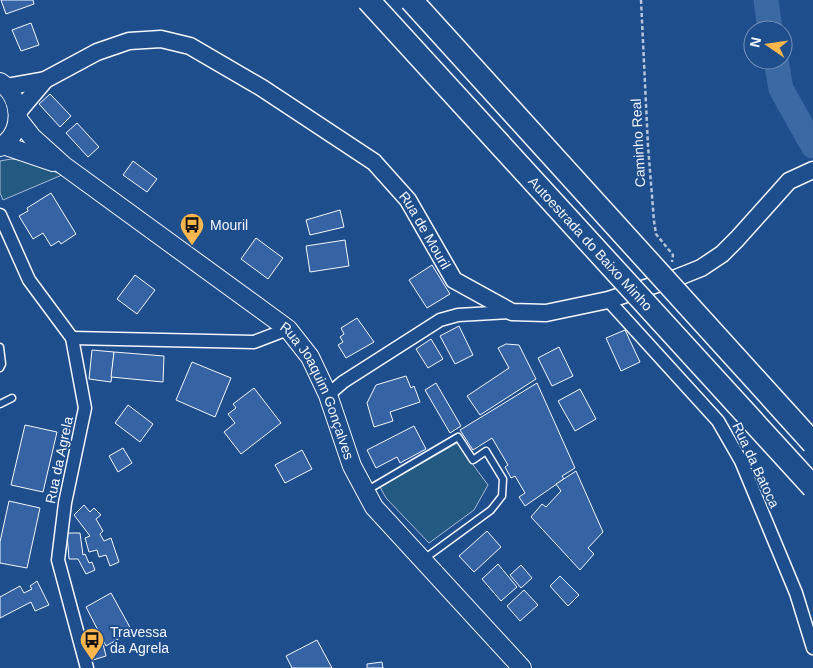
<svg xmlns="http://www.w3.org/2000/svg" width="813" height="668" viewBox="0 0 813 668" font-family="Helvetica,sans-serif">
  <rect width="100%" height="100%" fill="#1f4e8c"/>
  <g fill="#245a82" stroke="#a8bbd7">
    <polygon points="11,159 30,161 62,175 3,200 0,193 0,161"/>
    <polygon points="457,443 488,485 474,510 429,543 386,498 380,487"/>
  </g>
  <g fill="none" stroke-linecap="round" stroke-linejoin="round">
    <g stroke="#3b69a3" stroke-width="25">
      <polyline points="766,0 770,30"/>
      <polyline points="776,60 781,89 813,146"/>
    </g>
  </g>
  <g fill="#3563a3" stroke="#f2f6ff">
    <polygon points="1,0 33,0 34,4 6,14"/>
    <polygon points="31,23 39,45 21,51 12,30"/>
    <polygon points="50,94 71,116 60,127 39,104"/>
    <polygon points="77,123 99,147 88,157 66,133"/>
    <polygon points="133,161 157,179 147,192 123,175"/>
    <polygon points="51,193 76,234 61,244 59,241 51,246 43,233 33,239 19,216 28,211 27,208"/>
    <polygon points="340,210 344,227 310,235 306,220"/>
    <polygon points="256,238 283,258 268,279 241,259"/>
    <polygon points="345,240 349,266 310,272 306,246"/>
    <polygon points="432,265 450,294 427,308 409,280"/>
    <polygon points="135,275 155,290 137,314 117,299"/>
    <polygon points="357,318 374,342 346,358 338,345 343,342 340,337 344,334 341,328"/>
    <polygon points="459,326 473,355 455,364 440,336"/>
    <polygon points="625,330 640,362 621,371 606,338"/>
    <polygon points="431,339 443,359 428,368 416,349"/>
    <polygon points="506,344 519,345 536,379 480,415 467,396 509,368 498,348"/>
    <polygon points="559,347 573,376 552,386 538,358"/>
    <polygon points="92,350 114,352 111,382 89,379"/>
    <polygon points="114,352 164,356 163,382 111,377"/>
    <polygon points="192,362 231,378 215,417 176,400"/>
    <polygon points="406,376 411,388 414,386 420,402 390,412 393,421 374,427 367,403 376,385"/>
    <polygon points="436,383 461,426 450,433 425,390"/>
    <polygon points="537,383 575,468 562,476 564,479 525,506 519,497 525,493 515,476 511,478 505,467 508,465 492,438 473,450 460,430"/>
    <polygon points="254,388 281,423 241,454 224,432 235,423 228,414 236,408 233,404"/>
    <polygon points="580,389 596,419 575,431 558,401"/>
    <polygon points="128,405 153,424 140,442 115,423"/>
    <polygon points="25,425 57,432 43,492 11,485"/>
    <polygon points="414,426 426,449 400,463 397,457 376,468 367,450"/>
    <polygon points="123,448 132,463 118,472 109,456"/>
    <polygon points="302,450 312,469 285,483 275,465"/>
    <polygon points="576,471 603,532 588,548 594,554 580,570 531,517 542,504 546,507 561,491 556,484"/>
    <polygon points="9,501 40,508 27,568 0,563 0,542"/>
    <polygon points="84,505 90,512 94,508 101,515 96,519 103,531 100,534 104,541 111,538 119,562 110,566 106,555 99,557 97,550 89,552 85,538 90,536 74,515"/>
    <polygon points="487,531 501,547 474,572 459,556"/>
    <polygon points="67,533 80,533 83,555 85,554 89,563 92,562 95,570 86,574 78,559 69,559"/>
    <polygon points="498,564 517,587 501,601 482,579"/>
    <polygon points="521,565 532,578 521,588 510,575"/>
    <polygon points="560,576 579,595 568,606 550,586"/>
    <polygon points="37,581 49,605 35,611 31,602 0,618 0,597 20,586 24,593 32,589 30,586"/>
    <polygon points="524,590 538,605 520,621 507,606"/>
    <polygon points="111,593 132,631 106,646 86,607"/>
    <polygon points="102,640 106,656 93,660 89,643"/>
    <polygon points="317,640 332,668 292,668 286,656"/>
    <polygon points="382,662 383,668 367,668 367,664"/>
  </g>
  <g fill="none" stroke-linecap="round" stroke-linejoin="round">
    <defs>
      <g id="service">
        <polyline points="0,347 2,364 0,368"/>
        <polyline points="0,404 12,398"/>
        <polyline points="366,491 458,437 473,460 486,451 503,479 502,496 491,510 424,559"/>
      </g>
      <g id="minor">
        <polyline points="0,215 29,280 72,338 85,408 65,503 58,560 87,668"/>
        <polyline points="608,300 718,421 741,461 796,593 813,648"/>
        <polyline points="72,338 254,342 288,329"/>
        <polyline points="328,395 343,382 440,320 458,315 512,312"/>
      </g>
      <g id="tertiary">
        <polyline points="6,87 45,80"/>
        <path id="s1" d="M18,112L45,80L97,52L129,41L161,39L190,46L262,88L374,162L408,200L454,280L512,312L546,313L608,300L676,278L701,268L722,254L737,239L789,181L813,170"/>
      </g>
      <g id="secondary">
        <path d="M0,82C22,97 25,132 0,147"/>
        <path id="s2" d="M18,119L32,137L63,165L288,329L310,357L328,395L352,466L374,507L522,668"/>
        <polyline points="3,145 53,162"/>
      </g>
    </defs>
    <use href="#service" stroke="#f2f6ff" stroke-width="9"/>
    <use href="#minor" stroke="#f2f6ff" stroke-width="15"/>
    <use href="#tertiary" stroke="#f2f6ff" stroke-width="19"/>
    <use href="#secondary" stroke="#f2f6ff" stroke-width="20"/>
    <polyline stroke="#b3c4dc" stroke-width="2.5" stroke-dasharray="4 2.5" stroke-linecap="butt" points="641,0 648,146 654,221 656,234 673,255 672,262"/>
    <use href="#service" stroke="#1f4e8c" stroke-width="6"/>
    <use href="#minor" stroke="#1f4e8c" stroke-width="12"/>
    <use href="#tertiary" stroke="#1f4e8c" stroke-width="16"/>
    <use href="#secondary" stroke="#1f4e8c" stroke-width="18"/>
    <defs>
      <g id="motorway-bridge">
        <path id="s3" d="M368,0L813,487"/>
        <polyline points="411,0 813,443"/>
      </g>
    </defs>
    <use href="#motorway-bridge" stroke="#f2f6ff" stroke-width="25" stroke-linecap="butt"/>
    <use href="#motorway-bridge" stroke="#1f4e8c" stroke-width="22"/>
  </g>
  <defs>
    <symbol id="bus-pin" viewBox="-11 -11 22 30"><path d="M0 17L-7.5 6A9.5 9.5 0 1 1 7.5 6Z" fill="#ffb74d" stroke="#1f4e8c"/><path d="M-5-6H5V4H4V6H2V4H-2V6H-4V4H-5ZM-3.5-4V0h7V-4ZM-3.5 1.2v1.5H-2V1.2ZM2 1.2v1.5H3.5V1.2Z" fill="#111"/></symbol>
  </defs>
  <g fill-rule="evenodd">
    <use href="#bus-pin" x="178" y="211" width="28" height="38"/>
    <use href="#bus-pin" x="78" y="626" width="28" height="38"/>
  </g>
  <g text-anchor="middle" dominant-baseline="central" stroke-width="4" stroke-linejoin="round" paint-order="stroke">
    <g font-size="14" fill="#f2f6ff" stroke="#1f4e8c">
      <text transform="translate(638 143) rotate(-93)">Caminho Real</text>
      <text stroke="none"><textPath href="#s1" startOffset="500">Rua de Mouril</textPath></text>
      <text stroke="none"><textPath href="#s3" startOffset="330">Autoestrada do Baixo Minho</textPath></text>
      <text stroke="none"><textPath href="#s2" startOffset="412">Rua Joaquim Gonçalves</textPath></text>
      <text transform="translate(59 460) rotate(-78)">Rua da Agrela</text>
      <text transform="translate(756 465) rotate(65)">Rua da Batoca</text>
    </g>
    <g font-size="14" fill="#f2f6ff" stroke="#1f4e8c" text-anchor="start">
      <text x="210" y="225">Mouril</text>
      <text x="110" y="632">Travessa<tspan x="110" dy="16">da Agrela</tspan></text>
    </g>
  </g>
  <g transform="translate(768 45) rotate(283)"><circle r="24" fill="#1f4e8c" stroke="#7391ba"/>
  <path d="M0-4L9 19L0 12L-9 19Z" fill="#ffb74d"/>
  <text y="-8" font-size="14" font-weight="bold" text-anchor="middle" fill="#f2f6ff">N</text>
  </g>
</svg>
